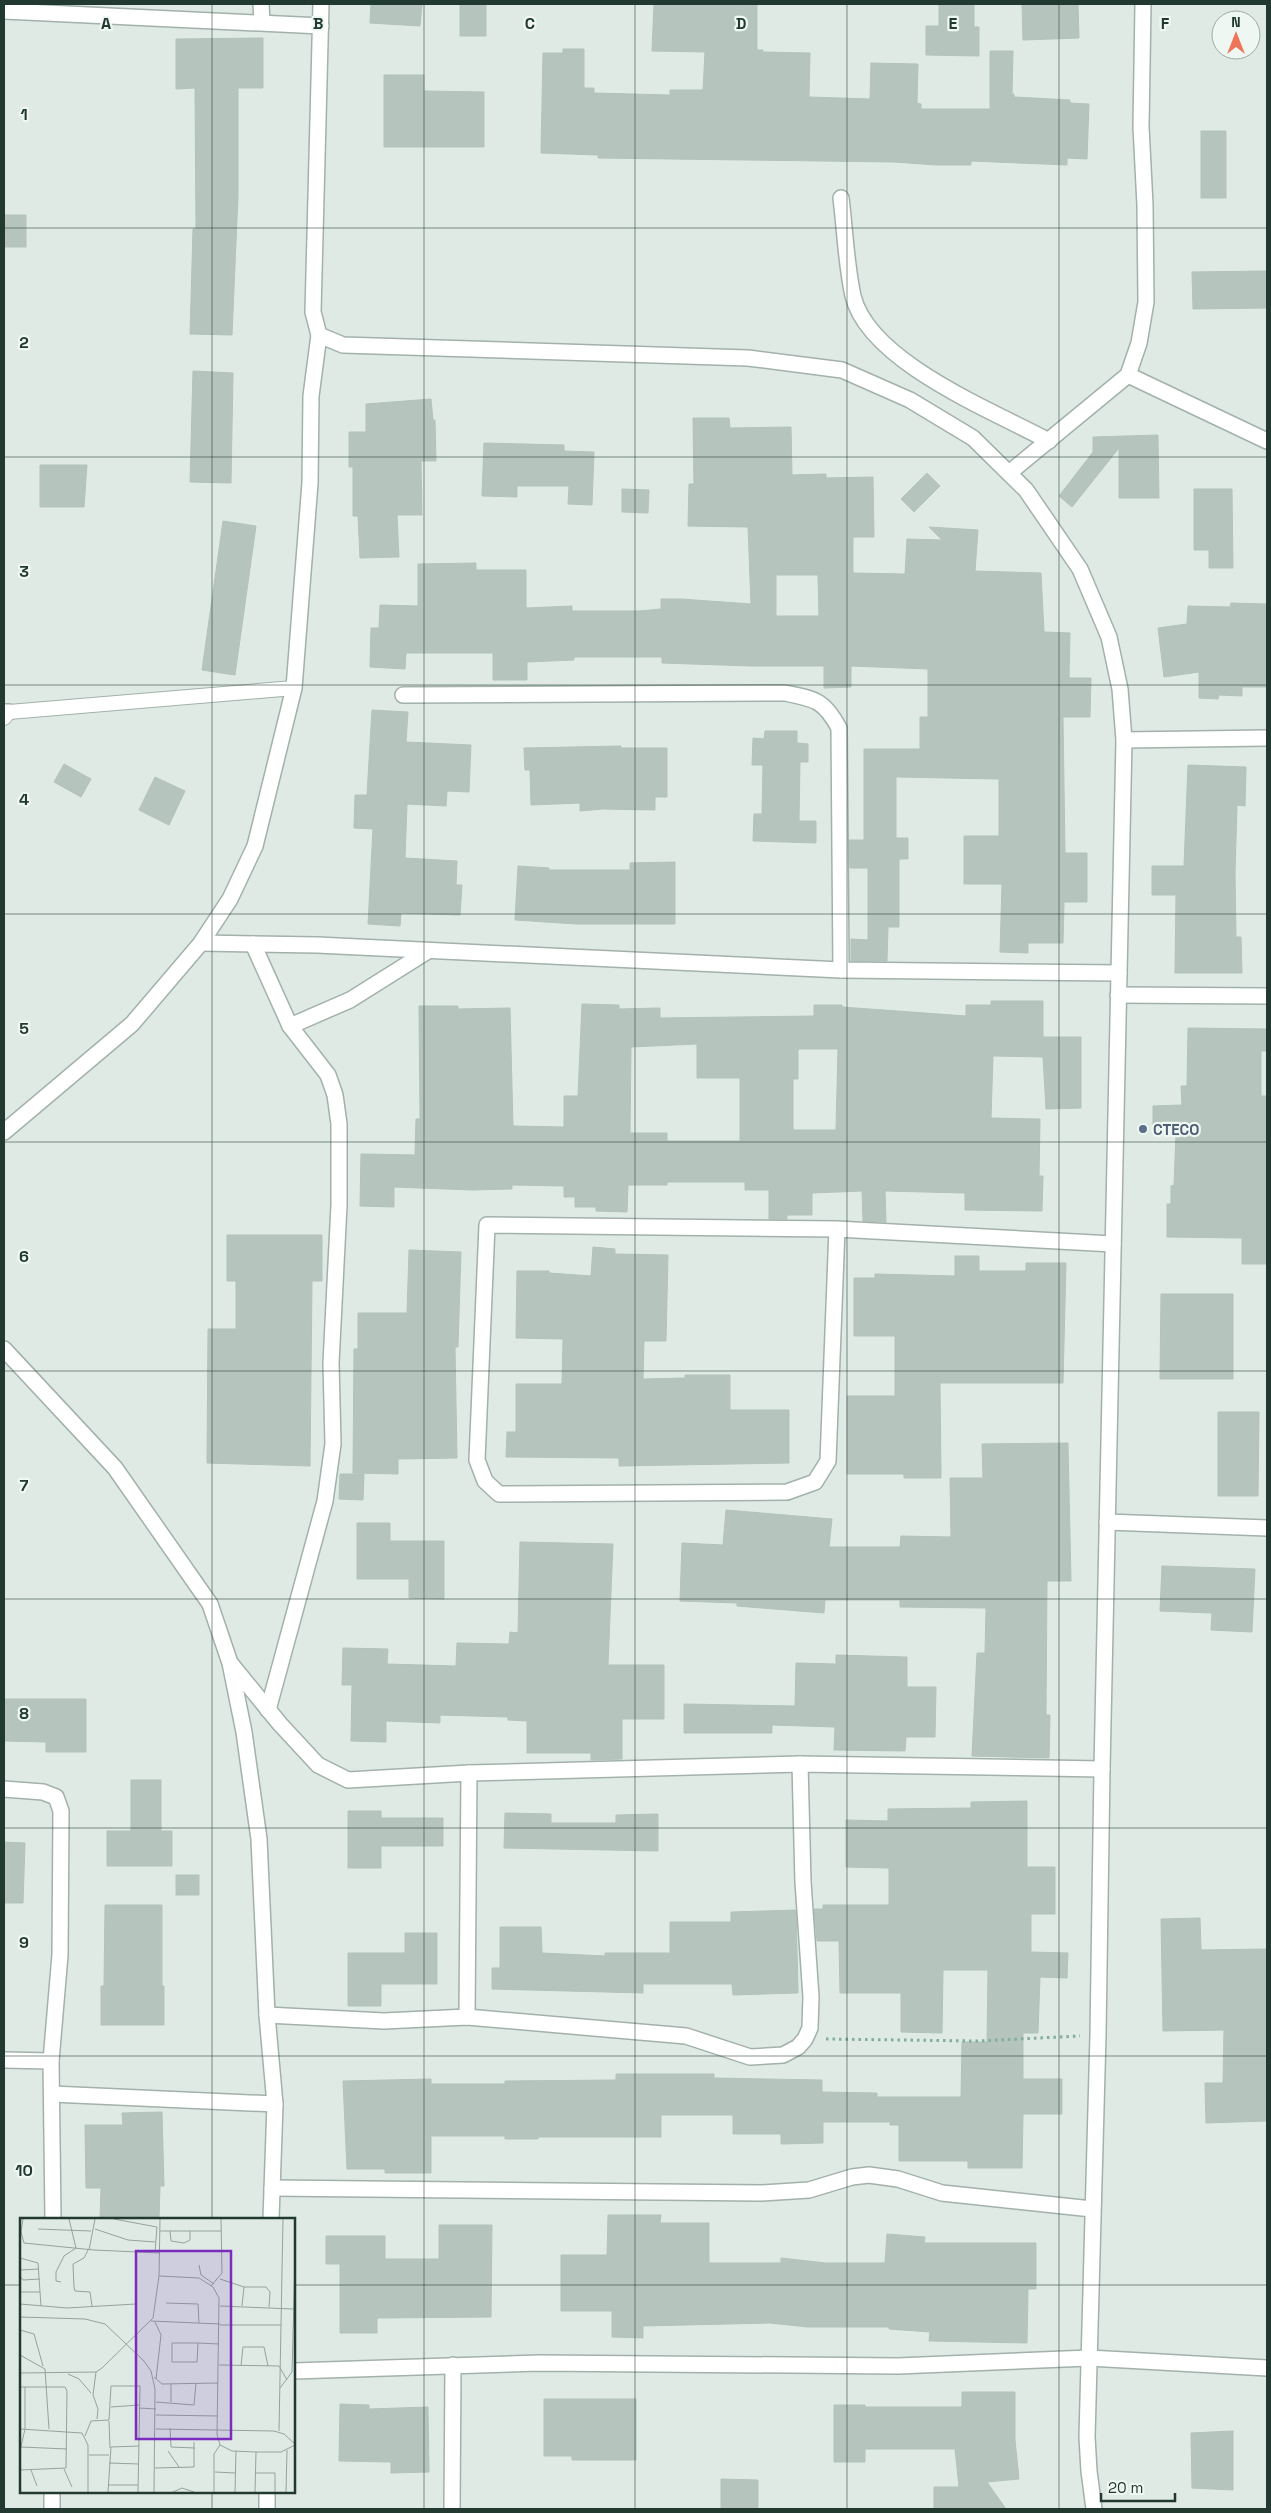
<svg xmlns="http://www.w3.org/2000/svg" width="1271" height="2513" viewBox="0 0 1271 2513" font-family="'Space Grotesk',sans-serif">
  <rect width="100%" height="100%" fill="#dfeae5"/>
  <g fill="#b5c5bd" stroke="#b2c3bb" fill-rule="evenodd">
    <polygon points="371,4 422,4 420,26 370,23"/>
    <rect x="460" y="4" width="26" height="32"/>
    <polygon points="654,4 757,4 757,50 763,50 763,52 810,53 809,97 870,99 871,63 918,64 917,103 921,104 921,109 990,109 990,51 1013,51 1012,94 1014,94 1014,97 1070,100 1070,103 1089,104 1087,159 1067,158 1067,165 971,161 971,165 936,165 894,162 598,158 598,155 541,153 543,53 563,53 563,49 584,49 584,88 594,88 594,93 670,95 670,90 703,90 705,52 652,51"/>
    <polygon points="939,4 974,4 974,27 979,27 979,56 926,55 926,26 939,26"/>
    <polygon points="1022,4 1078,4 1079,38 1023,40"/>
    <polygon points="263,38 263,88 238,88 238,196 232,335 190,334 193,229 196,229 195,88 176,89 176,39"/>
    <polygon points="384,75 424,75 424,91 484,92 484,147 384,147"/>
    <rect x="1201" y="131" width="25" height="67"/>
    <rect x="4" y="215" width="22" height="32"/>
    <polygon points="1267,271 1267,308 1193,309 1192,272"/>
    <polygon points="193,371 233,373 231,483 190,482"/>
    <polygon points="431,399 433,420 435,420 436,461 421,461 422,515 397,515 399,557 360,558 358,516 353,516 353,467 349,467 349,432 366,432 366,404"/>
    <path d="M693,418H729L730,428L791,427L792,475L826,474V478L873,477L874,537H853V573L905,574L907,539L942,540L929,527L978,530L975,571L1041,573L1044,632L1070,633L1069,678H1091L1090,717H1063L1065,853H1087V902H1064L1063,943H1028V953L1000,952L1002,884H964V836H999V779L896,777V838H908V859H899V927H888L887,961H851V939L868,940V868H850L849,840H864V749H920V717H928V669L851,666V687L824,688V666H751L662,663V657H574V660L527,662V680H493V653H406L405,669L370,667L371,628H379L380,605L418,606V564L476,563V570H526V608L572,606V611H640L661,609V599H681L751,604L748,527L688,526L689,484H694ZM776,575H818L819,616H776Z"/>
    <polygon points="1158,435 1159,498 1119,498 1119,448 1072,507 1059,496 1093,452 1093,437"/>
    <polygon points="484,443 564,445 564,451 594,452 592,505 568,504 569,486 517,486 517,497 482,496"/>
    <polygon points="40,465 87,465 84,507 40,507"/>
    <polygon points="927,473 940,486 914,512 901,499"/>
    <polygon points="622,489 649,490 648,513 622,512"/>
    <polygon points="1194,489 1232,489 1233,568 1209,568 1209,550 1194,550"/>
    <polygon points="223,521 256,526 235,675 202,670"/>
    <polygon points="1231,603 1267,604 1267,687 1242,687 1242,696 1219,695 1218,699 1199,698 1199,672 1164,677 1158,628 1187,624 1188,606 1230,607"/>
    <polygon points="372,710 408,712 406,742 471,745 469,792 447,791 446,806 407,804 405,858 457,861 456,885 462,885 460,915 401,913 400,926 368,924 373,829 354,828 355,795 367,795"/>
    <polygon points="765,731 797,731 797,743 808,744 808,762 800,762 799,821 816,821 816,843 753,841 754,814 762,814 763,765 752,765 753,738 764,739"/>
    <polygon points="621,746 621,748 667,748 667,797 655,797 655,810 603,809 580,811 580,803 531,805 530,770 525,770 524,748"/>
    <polygon points="64,764 91,779 81,797 54,782"/>
    <polygon points="1188,765 1246,767 1245,806 1237,805 1235,874 1236,937 1241,937 1242,973 1175,973 1176,895 1152,895 1152,866 1184,866"/>
    <polygon points="155,777 185,791 169,825 139,810"/>
    <polygon points="675,862 675,924 576,924 515,920 518,866 549,868 549,870 630,870 630,863"/>
    <path d="M991,1001H1043V1037H1081V1108L1046,1109L1043,1057L993,1056L991,1118L1040,1119L1039,1176H1043L1042,1211L965,1210V1193L885,1191L886,1222L863,1221L862,1191L812,1193V1215H787V1219H769V1190H745V1182H667V1185H628L627,1212L596,1211V1207H575V1197H564V1186L512,1185V1189L473,1190L394,1187V1207L360,1206L361,1154L415,1155L416,1119H420L419,1006H458V1009L510,1008L513,1126L564,1127V1096H578L582,1004L619,1005V1009L660,1008V1018L814,1016V1005H842V1007L966,1016V1005H991ZM697,1044V1078H740V1141H667V1133H630L631,1047ZM798,1049H838L836,1130H793V1079H798Z"/>
    <polygon points="1188,1028 1267,1029 1267,1051 1261,1051 1261,1096 1267,1096 1267,1264 1242,1264 1242,1238 1167,1237 1167,1204 1171,1204 1171,1186 1174,1185 1176,1134 1153,1134 1153,1106 1182,1105 1181,1086 1187,1086"/>
    <polygon points="227,1235 322,1235 322,1281 312,1281 310,1466 207,1463 208,1329 236,1329 236,1281 227,1281"/>
    <polygon points="593,1247 615,1249 615,1254 668,1255 666,1341 644,1341 643,1379 685,1378 685,1375 730,1375 730,1410 789,1410 789,1463 619,1466 619,1458 506,1457 507,1432 516,1432 516,1384 562,1384 563,1339 516,1338 517,1271 549,1271 549,1273 591,1276"/>
    <polygon points="409,1250 461,1252 458,1347 455,1347 457,1458 398,1459 398,1474 353,1473 354,1349 358,1349 358,1313 407,1313"/>
    <polygon points="955,1256 979,1256 979,1271 1026,1271 1026,1263 1066,1263 1063,1383 940,1383 941,1478 904,1478 904,1474 847,1474 847,1396 895,1396 895,1336 854,1336 854,1278 875,1278 875,1274 955,1276"/>
    <polygon points="1161,1294 1233,1294 1233,1379 1160,1379"/>
    <polygon points="1218,1412 1259,1412 1258,1496 1218,1496"/>
    <polygon points="1068,1443 1071,1581 1047,1581 1046,1715 1050,1715 1049,1758 972,1756 977,1653 985,1653 986,1608 900,1607 900,1600 825,1600 824,1613 737,1606 737,1603 680,1601 682,1543 723,1545 726,1510 832,1519 829,1547 900,1547 901,1536 951,1537 950,1478 983,1478 982,1444"/>
    <polygon points="340,1474 364,1474 363,1500 339,1499"/>
    <polygon points="357,1523 390,1523 390,1541 444,1541 444,1599 409,1598 409,1579 357,1579"/>
    <polygon points="520,1542 613,1544 608,1665 664,1665 664,1719 622,1719 622,1759 591,1760 591,1753 527,1753 527,1721 508,1720 508,1717 440,1715 440,1723 386,1721 386,1742 351,1741 352,1685 342,1685 343,1648 388,1649 387,1664 456,1666 457,1643 509,1644 510,1632 518,1633"/>
    <polygon points="1162,1566 1255,1569 1252,1632 1211,1630 1212,1613 1160,1611"/>
    <polygon points="836,1655 907,1657 907,1687 936,1687 935,1737 906,1737 905,1751 834,1750 835,1727 772,1725 772,1733 684,1733 684,1704 795,1706 796,1663 836,1664"/>
    <polygon points="4,1699 86,1699 86,1752 46,1752 46,1742 4,1741"/>
    <polygon points="131,1780 161,1780 161,1831 172,1831 172,1866 107,1866 107,1831 131,1831"/>
    <polygon points="1027,1801 1027,1867 1055,1867 1055,1914 1031,1914 1031,1952 1068,1953 1067,1978 1040,1977 1038,2033 1023,2033 1023,2079 1062,2079 1062,2114 1023,2114 1022,2168 968,2168 968,2161 899,2161 899,2125 890,2125 890,2122 823,2122 823,2143 781,2144 781,2134 733,2134 733,2115 661,2115 661,2137 538,2137 538,2139 505,2139 505,2136 431,2136 431,2173 385,2173 385,2169 347,2169 343,2081 431,2079 431,2084 505,2084 505,2081 616,2080 616,2074 714,2074 714,2078 822,2080 822,2092 877,2093 877,2097 961,2097 962,2042 987,2042 988,1970 943,1970 942,2033 901,2032 901,1993 840,1993 839,1941 817,1941 814,1909 823,1909 823,1905 889,1905 889,1868 846,1867 846,1820 888,1821 888,1809 971,1808 971,1802"/>
    <polygon points="348,1811 381,1811 381,1818 443,1818 443,1846 381,1846 381,1868 348,1868"/>
    <polygon points="505,1813 551,1814 551,1823 616,1823 616,1815 658,1814 658,1851 504,1848"/>
    <polygon points="4,1842 25,1843 23,1903 4,1903"/>
    <rect x="176" y="1875" width="23" height="20"/>
    <polygon points="105,1905 162,1905 162,1986 164,1986 164,2025 101,2025 101,1986 104,1986"/>
    <polygon points="796,1910 798,1993 733,1995 732,1984 643,1984 643,1993 492,1989 492,1968 500,1968 500,1927 541,1927 542,1953 605,1956 605,1953 670,1953 670,1922 731,1922 731,1912"/>
    <polygon points="1200,1918 1201,1950 1267,1949 1267,2121 1206,2123 1205,2083 1223,2083 1224,2030 1163,2031 1161,1919"/>
    <polygon points="405,1933 437,1933 437,1984 381,1984 381,2006 348,2006 348,1953 405,1953"/>
    <polygon points="162,2112 164,2186 160,2186 159,2219 100,2219 101,2188 86,2188 85,2125 123,2125 122,2113"/>
    <polygon points="608,2215 661,2215 660,2223 709,2223 709,2263 781,2263 781,2258 826,2263 885,2263 887,2234 925,2237 924,2243 1036,2243 1036,2289 1028,2289 1027,2343 929,2341 930,2332 889,2329 889,2327 808,2327 770,2323 643,2326 643,2338 612,2337 612,2311 561,2311 561,2255 607,2255"/>
    <polygon points="439,2225 492,2225 491,2317 377,2318 377,2333 340,2333 340,2264 326,2264 326,2236 385,2236 385,2259 439,2259"/>
    <polygon points="962,2392 1015,2392 1015,2440 1019,2479 987,2482 1006,2509 934,2509 934,2487 959,2487 955,2449 865,2449 865,2462 834,2462 834,2405 865,2405 865,2407 962,2407"/>
    <polygon points="544,2399 636,2399 636,2460 572,2460 572,2456 544,2456"/>
    <polygon points="340,2404 369,2405 369,2409 428,2407 429,2472 391,2473 391,2462 339,2461"/>
    <polygon points="1233,2431 1233,2490 1192,2488 1191,2433"/>
    <polygon points="721,2479 758,2480 758,2509 721,2509"/>
  </g>
  <g fill="none" stroke-linecap="round" stroke-linejoin="round">
    <defs>
      <polyline id="lane" points="4,718 9,712 294,688"/>
      <g id="street">
        <polyline points="261,4 262,22"/>
        <polyline points="321,4 313,312 319,335 343,345 748,358 842,370 910,400 973,438 1026,490 1080,569 1109,637 1120,689 1124,740 1102,1769 1098,2035 1087,2437 1089,2471 1094,2509"/>
        <polyline points="4,11 321,26"/>
        <path d="M841,198C845,230 846,264 853,296C869,362 993,411 1049,441"/>
        <polyline points="1128,375 1267,441"/>
        <polyline points="1009,473 1128,375 1139,343 1146,302 1145,205 1141,127 1143,4"/>
        <path d="M403,695L785,693C815,699 824,700 839,728L841,970"/>
        <polyline points="4,712 9,712"/>
        <polyline points="1124,740 1267,738"/>
        <polyline points="201,943 317,945 841,970 1119,973"/>
        <polyline points="253,944 290,1026 328,1075 335,1095 339,1124 339,1205 331,1363 333,1444 325,1501 268,1710"/>
        <polyline points="1118,995 1267,996"/>
        <polyline points="290,1026 350,1000 428,951"/>
        <polyline points="4,1132 132,1024 201,943 230,899 255,846 294,688 310,483 311,396 319,335"/>
        <polyline points="837,1229 828,1461 815,1482 787,1492 499,1494 485,1481 477,1460 487,1225 837,1229 1113,1244"/>
        <polyline points="4,1349 115,1468 210,1604 230,1663 244,1732 259,1839 267,2015 275,2104 271,2219"/>
        <polyline points="1107,1522 1267,1528"/>
        <polyline points="231,1664 280,1724 318,1765 348,1780 469,1773 800,1764 1102,1769"/>
        <polyline points="4,1789 43,1792 56,1797 61,1811 60,1955 51,2061 53,2219"/>
        <polyline points="267,2015 384,2021 467,2017 686,2036 750,2057 783,2055 798,2047 805,2039 810,2028 811,1997 803,1882 800,1764"/>
        <polyline points="467,2017 469,1773"/>
        <polyline points="4,2060 51,2061"/>
        <polyline points="52,2094 275,2104"/>
        <polyline points="272,2188 761,2193 809,2190 852,2177 869,2175 898,2179 942,2193 1092,2209"/>
        <polyline points="294,2371 539,2363 898,2366 1089,2358 1267,2368"/>
        <polyline points="267,2492 267,2509"/>
        <polyline points="52,2509 52,2492"/>
        <polyline points="452,2509 453,2365"/>
      </g>
    </defs>
    <use href="#lane" stroke="#a2b1ab" stroke-width="16"/>
    <use href="#street" stroke="#a2b1ab" stroke-width="18"/>
    <polyline stroke="#80ad9c" stroke-width="3" stroke-dasharray="2.5 4" stroke-linecap="butt" points="826,2039 977,2041 1080,2036"/>
    <use href="#lane" stroke="#fff" stroke-width="14"/>
    <use href="#street" stroke="#fff" stroke-width="15"/>
  </g>
  <path fill="none" stroke="#213931" stroke-width="1" stroke-opacity="0.55" d="M212,4V2219M424,4V2509M635,4V2509M847,4V2509M1059,4V2509M4,228H1267M4,457H1267M4,685H1267M4,914H1267M4,1142H1267M4,1371H1267M4,1599H1267M4,1828H1267M4,2056H1267M4,2285H21M294,2285H1267M212,2492V2509"/>
  <circle fill="#5c6f8a" stroke="#eff7f3" stroke-width="2" cx="1143" cy="1129" r="5"/>
  <g text-anchor="middle" dominant-baseline="central" stroke-width="4.5" stroke-linejoin="round" paint-order="stroke">
    <g font-size="15" font-weight="bold" fill="#4e5e75" stroke="#eff7f3" text-anchor="start">
      <text x="1153" y="1129">CTECO</text>
    </g>
  </g>
  <g transform="translate(20 2218)">
    <rect width="275" height="275" fill="#dfeae5"/>
    <path fill="none" stroke="#93a39d" stroke-width="1" d="M3,1L1,14L4,25L74,32L140,35M94,1L137,9L135,34M140,1L139,58L179,60L193,69L199,80L197,216L200,227L212,233L236,234H261L275,227M18,11L71,13M75,11L108,22L135,24M140,13H201M150,13L151,23L164,25L170,22V13M68,32L64,40L53,46L54,69L55,73L70,74L72,88M69,32L75,1M0,40L18,45L20,74M179,47L181,57L194,66M0,52L19,51M0,58L3,62L20,61M200,61L224,69H246L250,74L249,89M41,64L36,63V54L44,38L56,30L49,1M191,68L202,55L201,1M0,74H20L21,88M146,85L178,86L179,105M0,86L47,90L116,86M200,88L273,91M222,88L224,69M0,99L65,101L85,106L124,143L131,153L135,171L134,274M131,103L200,106M135,104L141,117L136,161M200,107H261M0,112L14,116L23,148M178,125L177,144H152V125H178L199,126M0,137L25,151L29,211M199,147L259,148L267,162M221,148L223,129H244L248,148M76,154L73,177L78,191L77,201M0,155L76,154L82,150L133,100L139,58M48,156L59,161L71,175M134,159L142,166L198,165M0,169H45L47,173L46,250L0,252M260,170L272,154L275,42M275,178V214M136,184L174,187L176,165M151,184V166M91,189L119,187M119,190L136,191M136,197L198,198M89,203L90,230M150,210L151,229L175,230M0,211L62,215L68,227V274M136,211L254,213L264,216L275,226M259,213L263,1M65,218L71,203L89,202L91,168H120L118,274M1,229L47,231M0,233L5,211V169M148,233L159,249M69,237H89M89,245L119,246M135,250L174,249V224M44,251L52,269M11,252L17,268M195,254L215,255M235,255H255V274M88,267H118M88,274L91,229L119,228M153,274L162,270L174,274M194,274V236L200,227M215,274L216,233M235,274L236,234M266,274L267,232"/>
    <path fill="#7b2cbf" fill-opacity="0.15" stroke="#7b2cbf" stroke-width="2.5" d="M116,33H211V221H116Z"/>
    <rect width="275" height="275" fill="none" stroke="#213931" stroke-width="2.5"/>
  </g>
  <g font-size="16" text-anchor="middle" font-weight="bold" fill="#213931" stroke="#eff7f3" stroke-width="4.5" stroke-linejoin="round" paint-order="stroke">
    <text x="106" y="29">A</text>
    <text x="318" y="29">B</text>
    <text x="530" y="29">C</text>
    <text x="741" y="29">D</text>
    <text x="953" y="29">E</text>
    <text x="1165" y="29">F</text>
    <text x="24" y="120">1</text>
    <text x="24" y="348">2</text>
    <text x="24" y="577">3</text>
    <text x="24" y="805">4</text>
    <text x="24" y="1034">5</text>
    <text x="24" y="1262">6</text>
    <text x="24" y="1491">7</text>
    <text x="24" y="1719">8</text>
    <text x="24" y="1948">9</text>
    <text x="24" y="2176">10</text>
  </g>
  <rect width="1271" height="2513" fill="none" stroke="#213931" stroke-width="10"/>
  <g transform="translate(1236 35)"><circle r="24" fill="#eff7f3" stroke="#9daba5"/>
  <path d="M0-4L9 19L0 12L-9 19Z" fill="#ee7559"/>
  <text y="-8" font-size="14" font-weight="bold" text-anchor="middle" fill="#213931">N</text>
  </g>
  <path d="M1101 2493v8h74v-8" fill="none" stroke="#213931" stroke-width="2.5"/>
  <text x="1108" y="2493" font-size="15" fill="#213931" stroke="#eff7f3" stroke-width="4" paint-order="stroke">20 m</text>
</svg>
